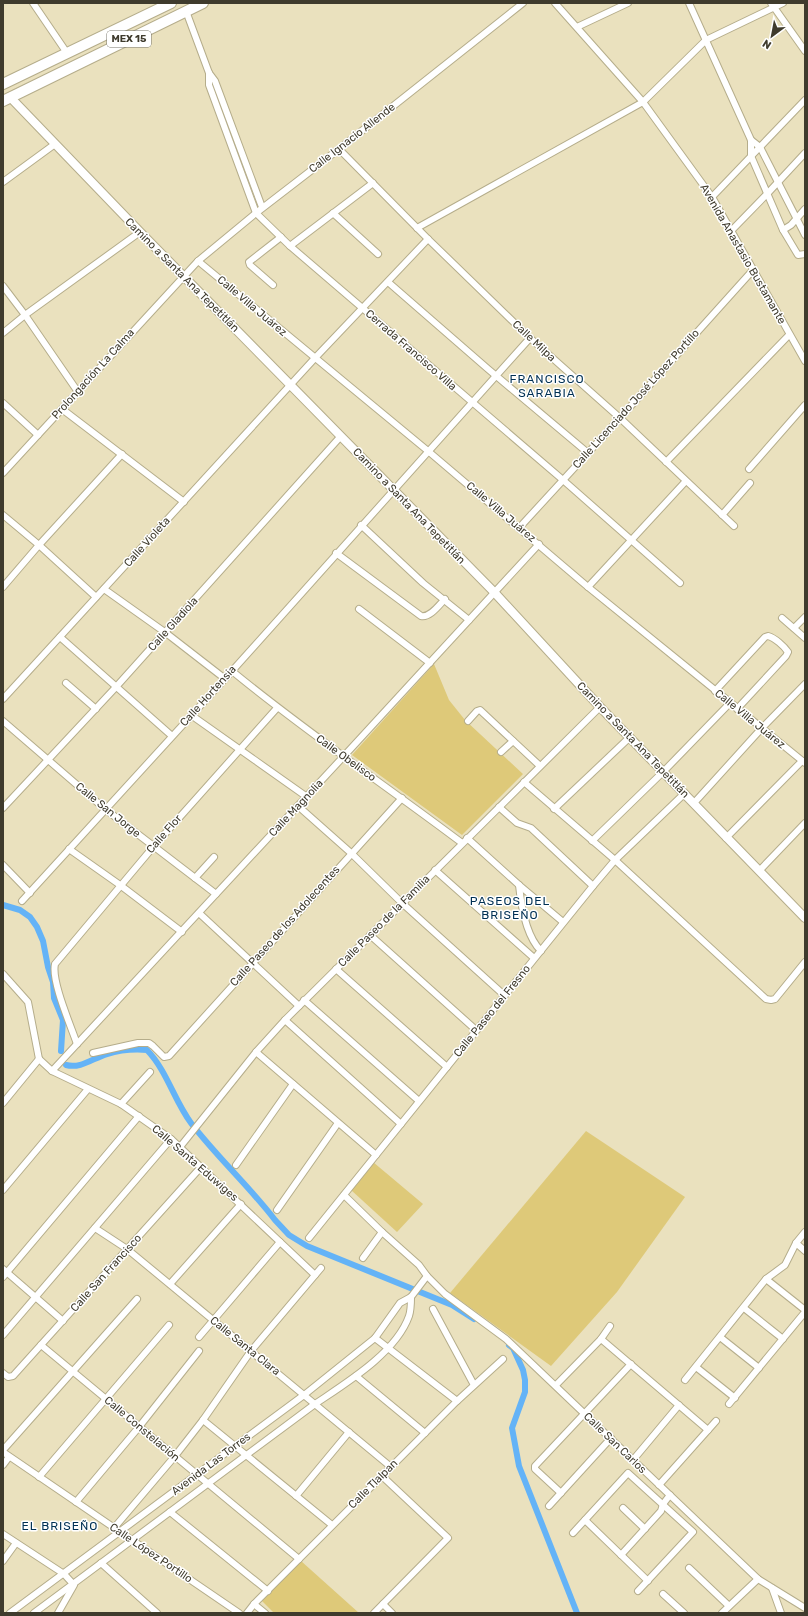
<svg xmlns="http://www.w3.org/2000/svg" width="808" height="1616" viewBox="0 0 808 1616" font-family="Rubik,sans-serif">
  <rect width="100%" height="100%" fill="#eae1be"/>
  <g fill="#dec979">
    <polygon points="434,664 449,700 465,720 523,774 462,835 352,755"/>
    <polygon points="586,1131 685,1197 617,1292 551,1366 450,1293"/>
    <polygon points="373,1162 423,1204 397,1232 351,1190"/>
    <polygon points="301,1561 359,1613 274,1613 262,1601"/>
  </g>
  <g fill="none" stroke-linecap="round" stroke-linejoin="round">
    <g stroke="#64b3f7" stroke-width="6">
      <polyline points="3,905 20,910 30,917 37,927 43,941 48,967 53,982 54,998 63,1020 61,1051"/>
      <path d="M66,1065C81,1069 93,1058 107,1054C120,1050 134,1049 147,1050C167,1071 174,1100 191,1123C217,1157 249,1186 275,1220L289,1235L307,1246L452,1305L474,1319"/>
      <polyline points="509,1345 513,1348 523,1370 525,1380 525,1392 512,1428 519,1466 577,1613"/>
    </g>
    <defs>
      <g id="minor">
        <polyline points="33,3 67,53"/>
        <polyline points="555,3 643,102 712,197 805,361"/>
        <polyline points="689,3 751,140 751,156 783,230 798,255 805,254"/>
        <polyline points="771,3 805,51"/>
        <polyline points="186,11 209,73 215,81 262,207"/>
        <polyline points="577,27 628,3"/>
        <polyline points="209,73 209,85 256,213 290,246 563,480 680,583"/>
        <polyline points="751,140 760,147 805,235"/>
        <polyline points="339,149 428,239 530,338 620,418 734,526"/>
        <polyline points="3,182 55,144"/>
        <polyline points="712,197 805,100"/>
        <polyline points="333,213 378,254"/>
        <polyline points="417,228 643,102 706,40 783,3"/>
        <polyline points="783,230 791,225 805,209"/>
        <polyline points="731,231 767,194 805,153"/>
        <polyline points="290,246 373,183"/>
        <polyline points="198,261 428,451 588,587 805,763"/>
        <polyline points="388,282 488,369 588,453"/>
        <polyline points="273,285 250,265 249,262 281,237"/>
        <polyline points="3,286 25,315 78,392"/>
        <polyline points="3,333 25,315 140,232"/>
        <polyline points="3,403 38,435"/>
        <polyline points="62,409 184,502"/>
        <polyline points="666,462 789,335"/>
        <polyline points="749,469 805,405"/>
        <polyline points="3,473 198,261 256,213 339,149 523,3"/>
        <polyline points="3,515 39,545 96,597"/>
        <polyline points="722,515 750,483"/>
        <polyline points="361,525 423,583 469,620"/>
        <polyline points="519,528 620,418 753,270"/>
        <path d="M336,553L421,616C430,618 439,605 445,599"/>
        <polyline points="3,587 39,545 122,454"/>
        <polyline points="588,587 685,482"/>
        <polyline points="104,589 166,633 224,678"/>
        <polyline points="359,609 430,663"/>
        <polyline points="782,618 805,638"/>
        <polyline points="794,628 805,617"/>
        <polyline points="60,637 172,736"/>
        <path d="M232,671C306,732 385,785 462,843"/>
        <polyline points="66,683 96,709"/>
        <path d="M715,691L765,637L768,636C775,638 784,646 788,652L786,656L737,709"/>
        <polyline points="3,699 315,358 428,239"/>
        <polyline points="191,715 307,797"/>
        <polyline points="3,721 105,809 216,894"/>
        <polyline points="468,721 477,711 480,710 540,766"/>
        <polyline points="501,752 513,741"/>
        <polyline points="524,782 615,860 766,999 771,1000 775,999 805,962"/>
        <polyline points="694,803 761,729 805,684"/>
        <polyline points="298,806 351,853 402,903 504,995"/>
        <polyline points="499,807 517,823 531,828 593,886"/>
        <polyline points="3,808 116,687 341,436"/>
        <polyline points="554,809 630,737"/>
        <polyline points="467,838 519,885 563,922"/>
        <polyline points="726,838 802,761"/>
        <polyline points="592,841 664,771 730,703"/>
        <polyline points="69,849 120,885 182,932"/>
        <polyline points="3,865 30,893"/>
        <polyline points="435,870 534,958"/>
        <polyline points="759,871 805,823"/>
        <polyline points="195,878 214,857"/>
        <path d="M519,885C521,905 526,936 541,951"/>
        <polyline points="22,901 232,671 530,338"/>
        <polyline points="199,913 299,1006"/>
        <polyline points="370,935 476,1030"/>
        <polyline points="336,969 447,1067"/>
        <polyline points="3,974 28,1002 39,1059"/>
        <polyline points="304,1000 419,1101"/>
        <polyline points="285,1020 401,1124"/>
        <path d="M77,1044C71,1026 51,981 55,964L154,846L277,708"/>
        <polyline points="256,1052 376,1155"/>
        <polyline points="93,1053 138,1043 149,1043 153,1046 164,1057 169,1056 402,798"/>
        <polyline points="39,1059 52,1071 121,1104 171,1139 315,1275"/>
        <polyline points="52,1071 344,756 539,544"/>
        <polyline points="3,1103 39,1059"/>
        <polyline points="121,1104 150,1072"/>
        <polyline points="180,1147 256,1052 285,1020 600,707"/>
        <polyline points="236,1165 293,1084"/>
        <polyline points="3,1190 88,1089"/>
        <polyline points="277,1210 338,1123"/>
        <polyline points="95,1228 127,1249 391,1467"/>
        <polyline points="309,1238 593,886 615,860 685,793"/>
        <polyline points="796,1243 805,1251"/>
        <polyline points="363,1258 382,1232"/>
        <polyline points="3,1269 63,1321"/>
        <polyline points="427,1276 445,1294 506,1339 758,1579 805,1608"/>
        <polyline points="3,1277 139,1116"/>
        <polyline points="766,1279 805,1310"/>
        <polyline points="170,1284 241,1204"/>
        <polyline points="744,1308 783,1339"/>
        <polyline points="433,1309 474,1385"/>
        <polyline points="3,1335 171,1139"/>
        <polyline points="199,1337 280,1242"/>
        <polyline points="720,1337 759,1368"/>
        <polyline points="375,1338 457,1401"/>
        <polyline points="601,1339 708,1430"/>
        <polyline points="41,1345 299,1559"/>
        <polyline points="696,1367 735,1398"/>
        <polyline points="3,1373 8,1377 13,1376 201,1167"/>
        <polyline points="356,1376 425,1433"/>
        <polyline points="685,1380 766,1279 785,1265 796,1243 805,1232"/>
        <polyline points="556,1385 601,1339 610,1326"/>
        <polyline points="729,1404 805,1312"/>
        <polyline points="203,1420 332,1525"/>
        <polyline points="3,1450 137,1299"/>
        <polyline points="3,1452 239,1613"/>
        <polyline points="633,1460 679,1405"/>
        <polyline points="3,1465 9,1457"/>
        <polyline points="39,1477 169,1325"/>
        <polyline points="659,1485 716,1421"/>
        <polyline points="561,1493 535,1469 535,1466 631,1364"/>
        <polyline points="296,1496 349,1432"/>
        <polyline points="76,1502 139,1427 199,1351"/>
        <polyline points="549,1506 611,1438"/>
        <polyline points="623,1508 645,1529"/>
        <polyline points="170,1512 268,1591"/>
        <polyline points="585,1520 648,1581"/>
        <polyline points="114,1528 175,1456 203,1420 251,1351 321,1268"/>
        <polyline points="573,1533 628,1473 693,1532 638,1591"/>
        <polyline points="3,1534 64,1574 74,1585 58,1613"/>
        <polyline points="621,1555 661,1511 663,1504 670,1495"/>
        <polyline points="3,1561 16,1543"/>
        <polyline points="101,1563 157,1613"/>
        <polyline points="689,1568 729,1606"/>
        <polyline points="772,1588 781,1613"/>
        <polyline points="663,1594 684,1613"/>
        <polyline points="254,1604 265,1613"/>
        <polyline points="383,1604 392,1613"/>
        <polyline points="10,1613 304,1395 375,1338 400,1303 411,1297 427,1276 419,1265 382,1232 344,1195"/>
        <path d="M34,1613L315,1404C346,1383 396,1353 409,1316C411,1310 411,1303 411,1297"/>
        <polyline points="247,1613 254,1604 457,1401 503,1359"/>
        <polyline points="374,1613 448,1538 382,1476"/>
        <polyline points="722,1613 758,1579"/>
      </g>
      <polyline id="tertiary" points="10,97 140,232 494,592 600,707 805,918"/>
      <g id="trunk">
        <polyline points="3,84 171,3"/>
        <polyline points="3,101 203,3"/>
      </g>
    </defs>
    <use href="#minor" stroke="#b5ad8b" stroke-width="8"/>
    <use href="#tertiary" stroke="#b5ad8b" stroke-width="10"/>
    <use href="#trunk" stroke="#b5ad8b" stroke-width="12"/>
    <use href="#minor" stroke="#fff" stroke-width="6"/>
    <use href="#tertiary" stroke="#fff" stroke-width="8"/>
    <use href="#trunk" stroke="#fff" stroke-width="10"/>
  </g>
  <g text-anchor="middle" dominant-baseline="central" stroke-width="3" stroke-linejoin="round" paint-order="stroke">
    <rect fill="#fff" stroke="#79766c" stroke-width="1" x="107" y="31" width="44" height="16" rx="3"/>
    <g font-size="10" font-weight="bold" fill="#3f3b2d">
      <text x="129" y="39">MEX 15</text>
    </g>
    <g font-size="11" fill="#3f3b2d" stroke="#fff">
      <text transform="translate(352 138) rotate(-38)">Calle Ignacio Allende</text>
      <text transform="translate(743 254) rotate(60)">Avenida Anastasio Bustamante</text>
      <text transform="translate(182 275) rotate(45)">Camino a Santa Ana Tepetitlán</text>
      <text transform="translate(252 306) rotate(40)">Calle Villa Juárez</text>
      <text transform="translate(534 341) rotate(43)">Calle Milpa</text>
      <text transform="translate(411 350) rotate(41)">Cerrada Francisco Villa</text>
      <text transform="translate(93 374) rotate(-48)">Prolongación La Calma</text>
      <text transform="translate(636 399) rotate(-48)">Calle Licenciado José López Portillo</text>
      <text transform="translate(409 506) rotate(46)">Camino a Santa Ana Tepetitlán</text>
      <text transform="translate(501 512) rotate(40)">Calle Villa Juárez</text>
      <text transform="translate(147 542) rotate(-48)">Calle Violeta</text>
      <text transform="translate(173 624) rotate(-48)">Calle Gladiola</text>
      <text transform="translate(208 696) rotate(-48)">Calle Hortensia</text>
      <text transform="translate(750 719) rotate(39)">Calle Villa Juárez</text>
      <text transform="translate(633 740) rotate(46)">Camino a Santa Ana Tepetitlán</text>
      <text transform="translate(346 758) rotate(36)">Calle Obelisco</text>
      <text transform="translate(296 808) rotate(-47)">Calle Magnolia</text>
      <text transform="translate(108 810) rotate(39)">Calle San Jorge</text>
      <text transform="translate(164 834) rotate(-49)">Calle Flor</text>
      <text transform="translate(384 921) rotate(-45)">Calle Paseo de la Familia</text>
      <text transform="translate(285 926) rotate(-48)">Calle Paseo de los Adolecentes</text>
      <text transform="translate(492 1011) rotate(-51)">Calle Paseo del Fresno</text>
      <text transform="translate(195 1163) rotate(41)">Calle Santa Eduwiges</text>
      <text transform="translate(106 1273) rotate(-48)">Calle San Francisco</text>
      <text transform="translate(245 1346) rotate(39)">Calle Santa Clara</text>
      <text transform="translate(142 1429) rotate(40)">Calle Constelación</text>
      <text transform="translate(615 1443) rotate(44)">Calle San Carlos</text>
      <text transform="translate(211 1464) rotate(-37)">Avenida Las Torres</text>
      <text transform="translate(373 1484) rotate(-45)">Calle Tlalpan</text>
      <text transform="translate(151 1553) rotate(34)">Calle López Portillo</text>
    </g>
    <g font-size="12" letter-spacing="1" fill="#003053" stroke="#fff">
      <text x="547" y="379">FRANCISCO<tspan x="547" dy="14">SARABIA</tspan></text>
      <text x="510" y="901">PASEOS DEL<tspan x="510" dy="14">BRISEÑO</tspan></text>
      <text x="60" y="1526">EL BRISEÑO</text>
    </g>
  </g>
  <rect width="808" height="1616" fill="none" stroke="#3f3b2d" stroke-width="8"/>
  <g transform="translate(772 36) rotate(212)" stroke="#ffffff" stroke-width="3" paint-order="stroke">
  <path d="M0-3L7 15L0 10L-7 15Z" fill="#3f3b2d"/>
  <text y="-6" font-size="11" font-weight="bold" text-anchor="middle" fill="#3f3b2d">N</text>
  </g>
</svg>
